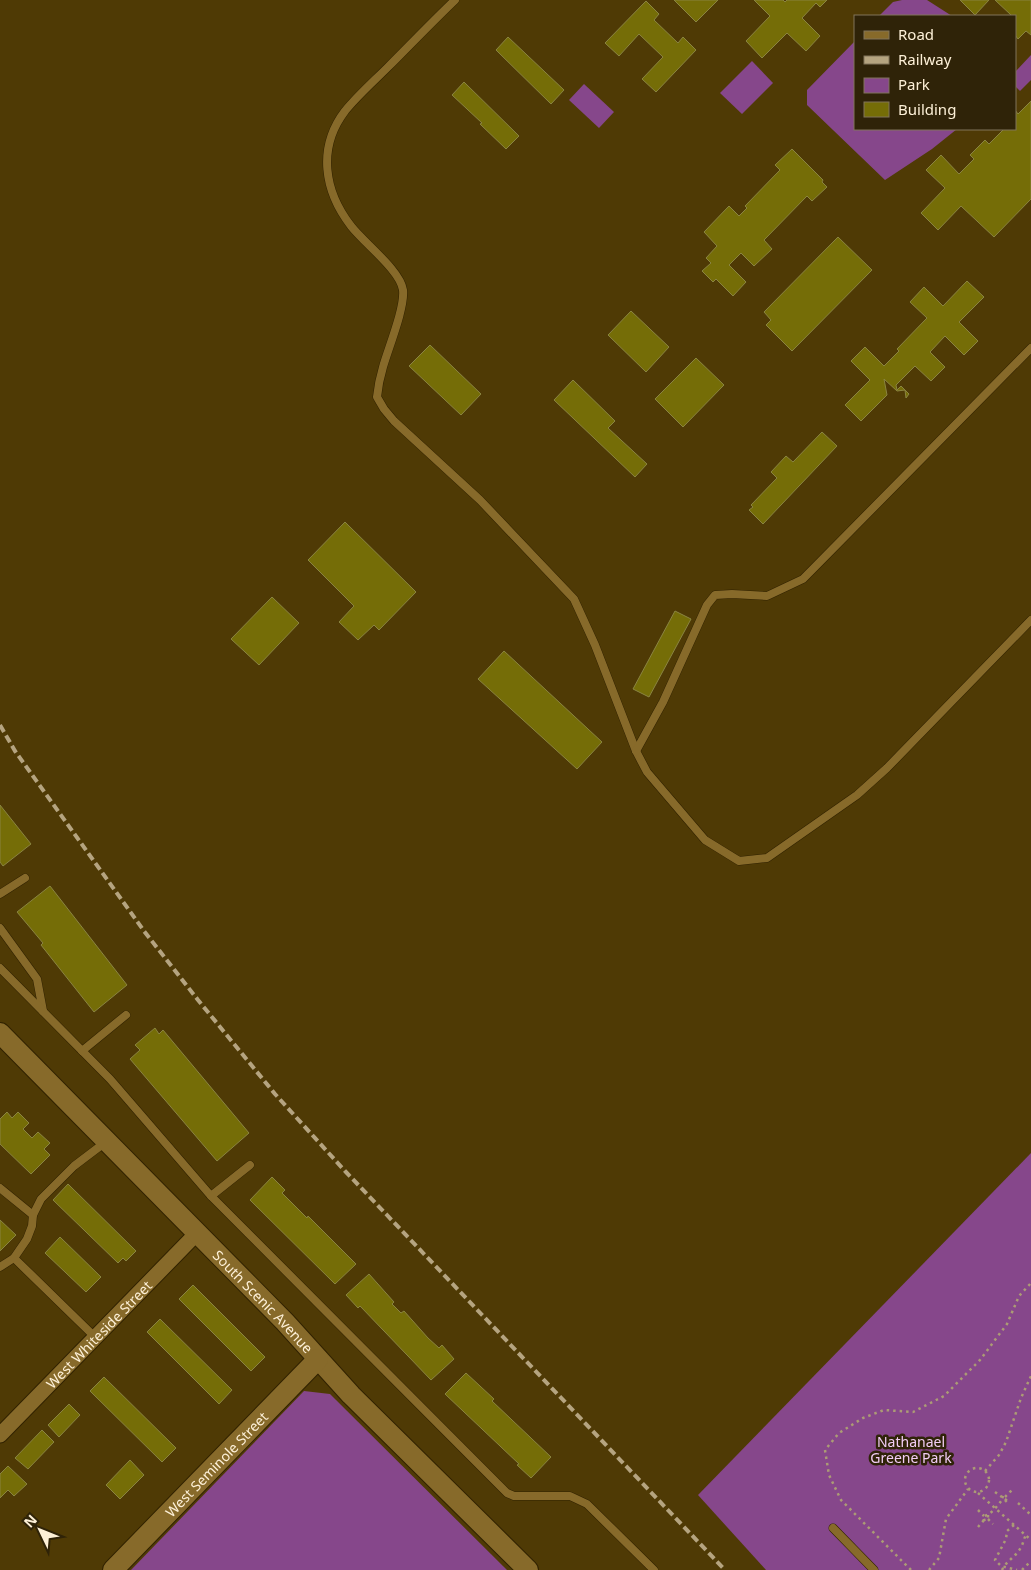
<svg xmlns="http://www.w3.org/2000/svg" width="1031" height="1570" viewBox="0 0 1031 1570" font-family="'Noto Sans',sans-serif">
  <rect width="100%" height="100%" fill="#4f3a05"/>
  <g fill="#86478b">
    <polygon points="902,0 927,0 952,16 879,16 893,2"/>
    <polygon points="855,41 855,129 957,129 932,149 885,180 807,105 807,90"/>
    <polygon points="1031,55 1031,80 1020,91 1015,86 1015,72"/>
    <polygon points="752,61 773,83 742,114 720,93"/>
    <polygon points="584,84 614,112 599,128 569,100"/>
    <polygon points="1031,1153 1031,1570 766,1570 698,1495"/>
    <polygon points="304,1391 330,1394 507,1570 131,1570"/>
  </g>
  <g fill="#756d07" stroke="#8a8441">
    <polygon points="674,0 718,0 696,22"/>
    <polygon points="754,0 783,0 785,2 787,0 827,0 820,7 816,3 802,18 820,36 806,51 787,33 762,58 746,41 770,16"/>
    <polygon points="960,0 989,0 975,15"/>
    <polygon points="995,0 1031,0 1031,35 1026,31 1018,39 1015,35 1015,16 1010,16 1011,15"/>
    <polygon points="646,1 659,14 654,20 678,43 683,37 696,50 656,92 642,79 663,57 639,34 619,56 605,43"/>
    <polygon points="508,37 564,90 551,104 496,50"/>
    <polygon points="464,82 519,136 506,149 480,124 482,123 452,95"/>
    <polygon points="1031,101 1031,199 994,237 961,206 938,230 921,213 945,188 926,170 941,155 959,174 974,159 970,155 985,140 989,144 1004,129 1015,129 1015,110 1018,114"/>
    <polygon points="792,149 823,180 822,182 827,187 812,201 807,196 764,240 772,249 754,266 741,253 729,265 746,282 733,296 716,279 713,282 702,271 711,263 706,258 717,246 704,232 729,206 739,216 747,208 745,206 780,170 775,165"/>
    <polygon points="838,237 872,270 792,351 766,325 771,320 764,312"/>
    <polygon points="967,281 984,297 959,322 978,341 964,355 945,336 930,352 945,367 931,381 915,366 896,385 897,390 901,386 909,394 906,398 905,390 897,391 884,379 887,395 861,421 845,405 870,380 851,361 865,347 884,366 899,351 897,349 927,318 910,302 924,287 943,306"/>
    <polygon points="631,311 669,347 646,372 608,335"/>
    <polygon points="430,345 481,394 461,415 409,366"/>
    <polygon points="696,358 724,385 683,427 655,399"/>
    <polygon points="573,380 615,421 608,428 647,464 635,477 554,400"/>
    <polygon points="822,432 837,446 763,524 749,510 753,507 751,505 777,478 771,472 786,456 793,462"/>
    <polygon points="345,522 416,592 379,630 374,625 358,640 339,622 354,606 308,560"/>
    <polygon points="272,597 299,623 259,665 231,639"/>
    <polygon points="675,611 691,619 649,697 633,689"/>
    <polygon points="504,651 602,742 577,769 478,679"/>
    <polygon points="0,805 31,844 3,866 0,862"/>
    <polygon points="50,886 127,985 94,1012 41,945 43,943 17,912"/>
    <polygon points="155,1028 159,1034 163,1030 249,1133 217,1161 130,1059 140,1050 135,1045"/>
    <polygon points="7,1112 12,1118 18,1112 29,1123 23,1129 32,1138 38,1132 50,1143 44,1149 50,1155 31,1174 0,1144 0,1119"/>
    <polygon points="272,1177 285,1190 282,1193 307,1218 308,1216 356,1264 335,1284 250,1200"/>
    <polygon points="68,1184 136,1251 126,1261 123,1258 118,1263 53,1200"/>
    <polygon points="0,1220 16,1235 0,1251"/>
    <polygon points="60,1237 101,1277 86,1292 45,1253"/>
    <polygon points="369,1274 394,1302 392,1304 401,1313 404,1311 428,1338 439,1348 442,1345 454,1359 431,1380 360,1306 358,1308 346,1295"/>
    <polygon points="193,1285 265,1357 251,1371 179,1299"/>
    <polygon points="160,1319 232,1390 219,1404 147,1332"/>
    <polygon points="466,1373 494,1399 492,1401 551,1457 531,1478 517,1465 519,1464 445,1394"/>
    <polygon points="104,1377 176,1448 162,1462 90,1391"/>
    <polygon points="69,1404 80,1415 59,1437 48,1425"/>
    <polygon points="42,1430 54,1442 28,1469 15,1458"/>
    <polygon points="130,1460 144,1475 120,1499 106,1485"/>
    <polygon points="8,1466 27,1484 14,1496 8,1490 0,1498 0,1474"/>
  </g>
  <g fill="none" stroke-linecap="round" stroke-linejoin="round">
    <defs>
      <g id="lane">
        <path d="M455,0C432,22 410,45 388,67C374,81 358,95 345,111C317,148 324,191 351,226C364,243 400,270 403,290C405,308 388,349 383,367C380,377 378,387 377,397L384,409L394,421L480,500L574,599L595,645L636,751L647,772L705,840L739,861L767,858L857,795L887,768L1031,620"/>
        <polyline points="636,751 663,702 707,605 715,595 732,594 767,596 803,579 1031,348"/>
        <polyline points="0,894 25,878"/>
        <polyline points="0,928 37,979 43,1011"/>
        <polyline points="0,968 110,1079 211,1196 507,1493 514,1496 570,1496 587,1504 654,1570"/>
        <polyline points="82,1051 126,1015"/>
        <polyline points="0,1188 33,1215"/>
        <polyline points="211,1196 250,1165"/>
        <polyline points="0,1267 14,1258"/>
        <polyline points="95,1337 14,1258 27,1239 32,1226 33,1215 41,1199 74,1166 107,1141"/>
        <polyline points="833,1528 874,1570"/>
      </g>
      <g id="street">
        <path id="s1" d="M0,1435L198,1232"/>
      </g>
      <g id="secondary">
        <path id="s2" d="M0,1033L285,1322L351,1395L528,1570"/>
        <path id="s3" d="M113,1570L318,1359"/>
      </g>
    </defs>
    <use href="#lane" stroke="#312200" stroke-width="9"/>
    <use href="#street" stroke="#312200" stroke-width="17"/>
    <use href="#secondary" stroke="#312200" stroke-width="22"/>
    <g stroke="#ac9b75" stroke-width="2.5" stroke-dasharray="2.5 4" stroke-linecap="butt">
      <circle cx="977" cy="1480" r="12"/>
      <polyline points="985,1471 999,1455 1006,1442 1021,1398 1031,1376"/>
      <polyline points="995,1492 1002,1497"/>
      <polyline points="978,1493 1031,1540"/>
      <polyline points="1005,1497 1012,1490"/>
      <polyline points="1005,1500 1009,1504"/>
      <polyline points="1018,1503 1031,1515"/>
      <polyline points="978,1510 984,1516"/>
      <path d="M988,1515V1519L984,1520V1516C992,1514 997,1506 1002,1500V1497L1007,1498L1005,1501L1002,1500"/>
      <polyline points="988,1519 993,1524"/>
      <polyline points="1014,1525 1007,1531 1006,1539 995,1560 1001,1566 1017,1570"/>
      <polyline points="978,1527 984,1520"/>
      <polyline points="911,1570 841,1500 829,1475 825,1450 839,1433 863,1418 884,1410 913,1412 944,1396 980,1360 1007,1324 1019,1296 1031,1283"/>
      <polyline points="929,1570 939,1558 946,1519 968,1489"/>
      <path d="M1002,1570C1006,1561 1017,1556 1021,1547C1024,1542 1023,1540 1026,1535"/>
      <polyline points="1022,1570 1031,1561"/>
    </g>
    <use href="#lane" stroke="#876a2a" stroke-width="8"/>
    <use href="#street" stroke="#876a2a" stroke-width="15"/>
    <use href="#secondary" stroke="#876a2a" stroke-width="20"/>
    <polyline stroke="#b5a480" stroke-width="4" stroke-dasharray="8 4" stroke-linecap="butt" points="0,725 15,751 144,931 198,1000 275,1094 345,1171 725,1570"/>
  </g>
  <g text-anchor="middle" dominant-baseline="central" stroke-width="5" stroke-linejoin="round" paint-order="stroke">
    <g font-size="14" fill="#fdf0d7" stroke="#2f2308">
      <text stroke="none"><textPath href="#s2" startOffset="376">South Scenic Avenue</textPath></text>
      <text stroke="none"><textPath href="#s1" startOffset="141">West Whiteside Street</textPath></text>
      <text stroke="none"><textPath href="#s3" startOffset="148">West Seminole Street</textPath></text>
    </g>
    <g font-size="14" fill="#f2cdf5" stroke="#2f2308">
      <text x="911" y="1441">Nathanael<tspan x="911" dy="16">Greene Park</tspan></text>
    </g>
  </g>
  <rect x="854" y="15" width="162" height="115" fill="#2f2308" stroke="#81755b"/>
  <rect x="864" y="31" width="25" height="8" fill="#876a2a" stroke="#81755b"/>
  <text x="898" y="40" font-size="15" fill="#fdf0d7">Road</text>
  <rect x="864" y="56" width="25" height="8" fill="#b5a480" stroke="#81755b"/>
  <text x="898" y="65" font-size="15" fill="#fdf0d7">Railway</text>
  <rect x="864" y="78" width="25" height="15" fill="#86478b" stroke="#81755b"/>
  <text x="898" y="90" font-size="15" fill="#fdf0d7">Park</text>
  <rect x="864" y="102" width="25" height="15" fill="#756d07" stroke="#81755b"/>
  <text x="898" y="115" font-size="15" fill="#fdf0d7">Building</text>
  <g transform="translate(40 1530) rotate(313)" stroke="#2f2308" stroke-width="4" paint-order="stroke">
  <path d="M0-4L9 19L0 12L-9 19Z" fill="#fdf0d7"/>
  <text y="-8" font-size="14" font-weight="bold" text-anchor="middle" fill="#fdf0d7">N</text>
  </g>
</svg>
